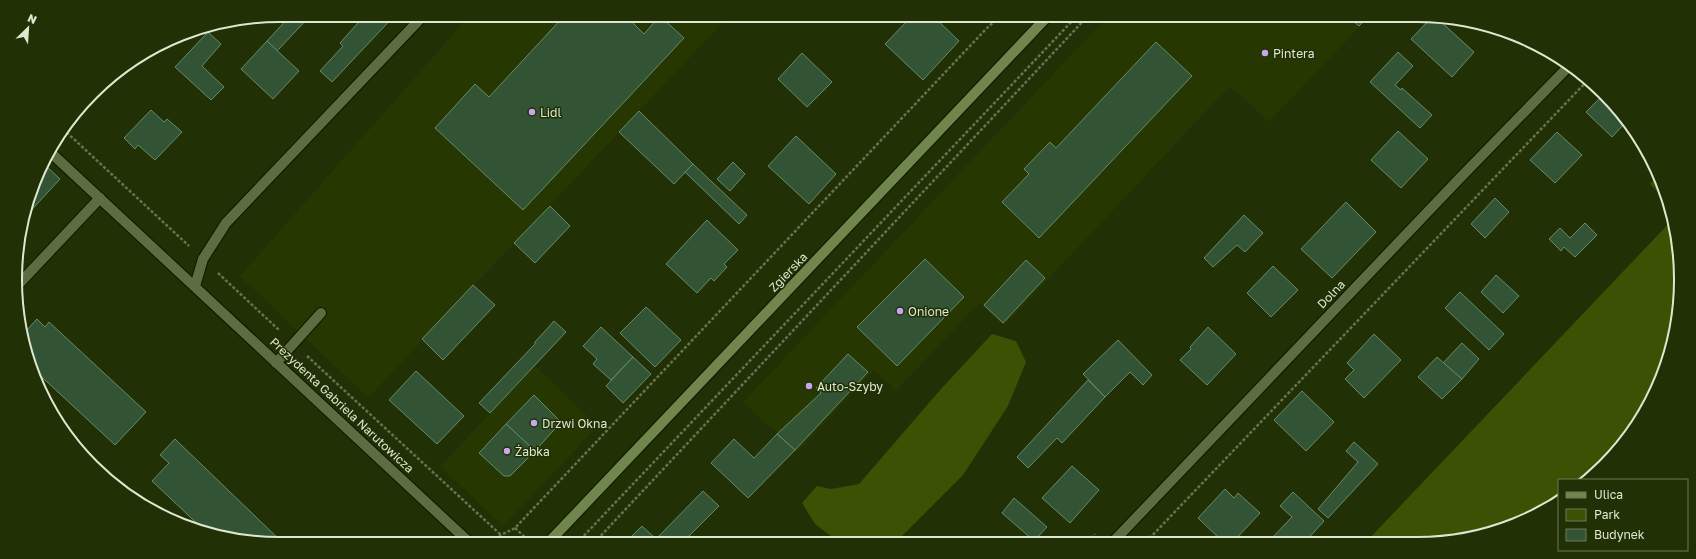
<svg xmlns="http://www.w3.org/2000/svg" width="1696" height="559" viewBox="0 0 1696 559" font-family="'Golos Text',sans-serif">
  <rect width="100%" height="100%" fill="#223005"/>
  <g fill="#273702">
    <polygon points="469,16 728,17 368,398 240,276"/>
    <polygon points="1105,19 1366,20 1269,122 1230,86 1004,326 979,303 896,391 874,370 797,452 743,402"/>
    <polygon points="535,366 598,426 503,526 440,466"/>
  </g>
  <g fill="#3b5104">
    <polygon points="1659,174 1668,202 1650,184"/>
    <polygon points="1673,219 1676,228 1681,280 1676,331 1646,412 1603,467 1585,480 1559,480 1559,498 1534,517 1451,542 1366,542"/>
    <polygon points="992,334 1016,341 1026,362 1008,406 963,475 895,543 840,543 815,524 802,503 817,486 831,489 859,484 941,389"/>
  </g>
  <g fill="#325434" stroke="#668b68">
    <polygon points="291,15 311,15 277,51 267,41"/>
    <polygon points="365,15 395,15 332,82 320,71 343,46 340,43"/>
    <polygon points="564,16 626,16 644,34 659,17 661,17 684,38 523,210 435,128 475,84 489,97"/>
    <polygon points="910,18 935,18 959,41 923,80 885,44"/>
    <polygon points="1352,20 1365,20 1359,26"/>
    <polygon points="1429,20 1439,20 1474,52 1452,77 1411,39"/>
    <polygon points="208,32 221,44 202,66 224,87 211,100 175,67"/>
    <polygon points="267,41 299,71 273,99 241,69"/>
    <polygon points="1156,42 1192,76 1039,238 1002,202 1029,174 1024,169 1050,142 1056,148"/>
    <polygon points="1398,52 1413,66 1395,85 1401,90 1402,88 1432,115 1420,128 1370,82"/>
    <polygon points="802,53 832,82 807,107 778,79"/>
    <polygon points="1604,94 1627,121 1612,137 1586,112"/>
    <polygon points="151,110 164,122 167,119 182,132 155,160 138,145 135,149 124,138"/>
    <polygon points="639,111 693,164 674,184 619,132"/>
    <polygon points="1398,131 1428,159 1401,188 1371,160"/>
    <polygon points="1557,132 1582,155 1555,183 1530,160"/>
    <polygon points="796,136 836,174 809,204 768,166"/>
    <polygon points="733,162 745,174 730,191 717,179"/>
    <polygon points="44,164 60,179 26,216 41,168"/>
    <polygon points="693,164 747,215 739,224 685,172"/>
    <polygon points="1495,198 1509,212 1485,238 1471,224"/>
    <polygon points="1346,202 1376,232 1332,278 1301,249"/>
    <polygon points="550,206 570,226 535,263 514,243"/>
    <polygon points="1244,215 1263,233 1245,252 1237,245 1213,267 1204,258"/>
    <polygon points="707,220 738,250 724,264 727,267 714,281 711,278 697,293 666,264"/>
    <polygon points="1585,223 1597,235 1575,257 1564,247 1561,251 1549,239 1560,228 1570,238"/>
    <polygon points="925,259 964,297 897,366 857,327"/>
    <polygon points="1026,260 1045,278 1003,323 984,305"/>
    <polygon points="1273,266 1298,290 1271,317 1247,293"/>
    <polygon points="1496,275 1519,296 1503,313 1481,292"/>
    <polygon points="473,285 495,305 443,360 422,339"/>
    <polygon points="1460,292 1504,334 1489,350 1445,308"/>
    <polygon points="646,307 681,340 655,367 620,333"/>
    <polygon points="37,319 45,327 49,322 146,412 115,445 31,367 24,348 21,330 24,333"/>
    <polygon points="554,321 566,332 490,413 479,403 535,344 535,342"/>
    <polygon points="601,327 633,357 611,380 593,364 597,359 583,346"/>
    <polygon points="1208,327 1236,354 1207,385 1180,360 1191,349 1190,347"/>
    <polygon points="1374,334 1401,360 1364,398 1345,379 1354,370 1347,363"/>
    <polygon points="1118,340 1152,375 1143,385 1130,372 1105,397 1083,374"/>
    <polygon points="1462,343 1479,359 1462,379 1443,363"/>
    <polygon points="848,354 868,372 795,450 777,434 821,393 816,388"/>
    <polygon points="633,357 651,374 623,403 606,386"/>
    <polygon points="1437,357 1462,379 1442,399 1418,377"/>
    <polygon points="416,371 464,416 437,444 389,400"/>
    <polygon points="1088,380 1105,397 1062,443 1057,438 1028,468 1017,457"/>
    <polygon points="1302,391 1334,422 1306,451 1274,420"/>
    <polygon points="534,395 561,422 535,451 506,424"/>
    <polygon points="506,424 535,451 510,476 504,476 479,453"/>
    <polygon points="777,434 795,450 748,498 711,463 734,439 754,458"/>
    <polygon points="175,439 284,544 228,539 206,532 152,481 169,463 160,455"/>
    <polygon points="1354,442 1378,464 1328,518 1318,509 1358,462 1346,451"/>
    <polygon points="1072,466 1099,490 1070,523 1042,498"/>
    <polygon points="1225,489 1234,498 1238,493 1260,513 1233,542 1223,542 1198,518"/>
    <polygon points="703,491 719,506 682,543 631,543 629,542 625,543 642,526 656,539"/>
    <polygon points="1293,492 1324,521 1305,542 1268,542 1292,517 1280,506"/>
    <polygon points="1014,498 1047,527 1034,541 1002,513"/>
    <polygon points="1014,536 1021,543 1008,543"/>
  </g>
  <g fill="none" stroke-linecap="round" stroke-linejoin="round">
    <defs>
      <polyline id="service" points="276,363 321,313"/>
      <g id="minor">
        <polyline points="49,151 471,544"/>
        <polyline points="195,286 203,259 226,223 423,16"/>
        <polyline points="16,287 100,198"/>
        <polyline points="1113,542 1459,179 1570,65"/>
      </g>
      <polyline id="secondary" points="548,543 1046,18"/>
    </defs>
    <use href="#service" stroke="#0d1700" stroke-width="12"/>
    <use href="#minor" stroke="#0d1700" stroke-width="12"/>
    <use href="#secondary" stroke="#0d1700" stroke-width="12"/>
    <g stroke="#677450" stroke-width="2.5" stroke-dasharray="3 2" stroke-linecap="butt">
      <polyline points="63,129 189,246"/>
      <polyline points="218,273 280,331"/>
      <polyline points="307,356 501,535"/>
      <polyline points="515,528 529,541"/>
      <polyline points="1088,542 1095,534"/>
      <polyline points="1146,542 1588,80"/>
      <polyline points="577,543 1075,18"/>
      <polyline points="594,543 1086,18"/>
      <polyline points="492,544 501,535 515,528 986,29 998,18"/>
    </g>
    <use href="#service" stroke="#5d6d42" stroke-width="10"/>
    <use href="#minor" stroke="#5d6d42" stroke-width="10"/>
    <use href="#secondary" stroke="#71864d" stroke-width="10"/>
  </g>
  <g fill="#c8a6ef" stroke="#223005" stroke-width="1.5">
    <circle cx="1265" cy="53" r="4"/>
    <circle cx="532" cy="112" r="4"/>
    <circle cx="900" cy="311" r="4"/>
    <circle cx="809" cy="386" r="4"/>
    <circle cx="534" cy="423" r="4"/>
    <circle cx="507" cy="451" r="4"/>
  </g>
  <g text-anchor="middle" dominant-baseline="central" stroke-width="3" stroke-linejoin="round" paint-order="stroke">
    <g font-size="12" fill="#dee8d0" stroke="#223005" text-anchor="start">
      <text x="1273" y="53">Pintera</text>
      <text x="540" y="112">Lidl</text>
      <text x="908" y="311">Onione</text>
      <text x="817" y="386">Auto-Szyby</text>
      <text x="542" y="423">Drzwi Okna</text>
      <text x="515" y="451">Żabka</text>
    </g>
    <g font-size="12" fill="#dee8d0" stroke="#223005">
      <text transform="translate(788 272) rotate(-46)">Zgierska</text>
      <text transform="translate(1331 294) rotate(-46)">Dolna</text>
      <text transform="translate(342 405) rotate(43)">Prezydenta Gabriela Narutowicza</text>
    </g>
  </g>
  <path d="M0 0H1696V559H0ZM279 22H1417A257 257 0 0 1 1674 279V280A257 257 0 0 1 1417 537H279A257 257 0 0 1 22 280V279A257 257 0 0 1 279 22Z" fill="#223005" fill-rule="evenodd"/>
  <path fill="none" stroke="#dee8d0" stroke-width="2" d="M279 22H1417A257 257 0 0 1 1674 279V280A257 257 0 0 1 1417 537H279A257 257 0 0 1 22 280V279A257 257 0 0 1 279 22Z"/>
  <rect x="1558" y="479" width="130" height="72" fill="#223005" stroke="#6d7a56"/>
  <rect x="1566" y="492" width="20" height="6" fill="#71864d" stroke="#6d7a56"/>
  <text x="1594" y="499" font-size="12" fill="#dee8d0">Ulica</text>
  <rect x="1566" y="509" width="20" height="12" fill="#3b5104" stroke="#6d7a56"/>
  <text x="1594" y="519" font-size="12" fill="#dee8d0">Park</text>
  <rect x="1566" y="529" width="20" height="12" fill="#325434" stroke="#6d7a56"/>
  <text x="1594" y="539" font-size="12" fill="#dee8d0">Budynek</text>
  <g transform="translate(28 28) rotate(25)" stroke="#223005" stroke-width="3" paint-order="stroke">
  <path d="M0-3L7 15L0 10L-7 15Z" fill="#dee8d0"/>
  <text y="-6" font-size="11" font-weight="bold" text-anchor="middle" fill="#dee8d0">N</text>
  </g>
</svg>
